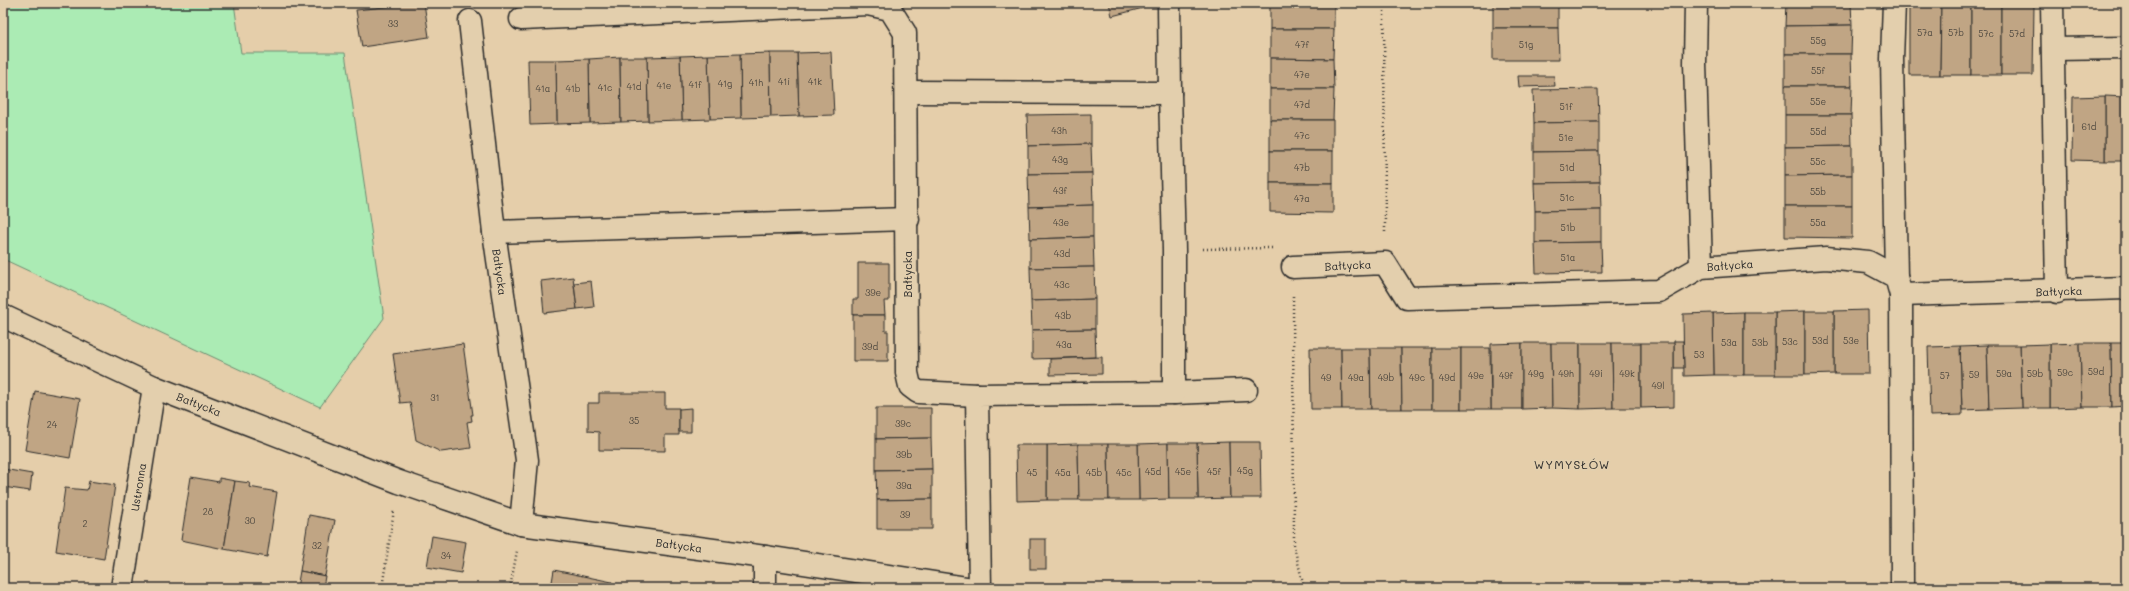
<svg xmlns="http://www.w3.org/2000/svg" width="2129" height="591" viewBox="0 0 2129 591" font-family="Mali,sans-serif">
  <rect width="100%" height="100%" fill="#e5ceaa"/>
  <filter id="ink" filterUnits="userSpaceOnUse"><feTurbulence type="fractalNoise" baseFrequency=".025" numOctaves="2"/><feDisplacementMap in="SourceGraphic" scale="8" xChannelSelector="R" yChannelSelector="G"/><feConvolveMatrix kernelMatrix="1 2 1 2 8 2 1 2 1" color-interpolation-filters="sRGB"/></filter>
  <g filter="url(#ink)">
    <polygon fill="#abebb4" stroke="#6b8b70" points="3,3 234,3 241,53 345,53 384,318 320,407 3,259"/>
    <g fill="#c0a584" stroke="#2b2b2b">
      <polygon points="402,3 424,3 429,37 362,47 356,10 394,6 393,4"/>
      <polygon points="1109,3 1142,3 1143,8 1112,16"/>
      <rect x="1270" y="3" width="64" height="26"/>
      <rect x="1493" y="3" width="65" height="25"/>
      <polygon points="1786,3 1851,3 1852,25 1785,26"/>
      <polygon points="1909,3 1941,3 1940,75 1909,75"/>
      <polygon points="1941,3 1971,4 1971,75 1940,75"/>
      <rect x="1971" y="4" width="30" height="71"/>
      <polygon points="2001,4 2034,4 2033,75 2001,75"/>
      <polygon points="1852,25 1851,54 1785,54 1785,26"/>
      <polygon points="1493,28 1558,28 1559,60 1493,60"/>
      <polygon points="1270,29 1334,29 1333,59 1270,58"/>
      <polygon points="831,52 834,115 799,116 797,53"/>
      <polygon points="770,53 771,117 741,118 740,54"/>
      <polygon points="770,53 797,53 799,116 771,117"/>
      <polygon points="740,54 741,118 710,119 708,55"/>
      <polygon points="1785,54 1851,54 1852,86 1785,86"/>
      <polygon points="708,55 710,119 682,120 680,56"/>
      <polygon points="680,56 682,120 648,121 647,57"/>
      <polygon points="620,57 621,122 590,123 589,59"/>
      <polygon points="620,57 647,57 648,121 621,122"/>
      <polygon points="1270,58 1333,59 1334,89 1270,89"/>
      <polygon points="589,59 590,123 557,124 556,60"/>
      <polygon points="528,60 556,60 557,124 530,125"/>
      <polygon points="1518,76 1554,76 1555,86 1519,87"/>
      <polygon points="1785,86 1852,86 1851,115 1785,115"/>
      <polygon points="1270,89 1334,89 1333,120 1270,120"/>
      <polygon points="1598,89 1599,122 1534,123 1533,90"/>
      <polygon points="2105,96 2126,97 2126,161 2105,161"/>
      <polygon points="2105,96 2105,161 2072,160 2073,97"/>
      <polygon points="1091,114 1091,144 1028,146 1027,115"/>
      <polygon points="1785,115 1851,115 1852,146 1785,147"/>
      <rect x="1270" y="120" width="63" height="31"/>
      <polygon points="1599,122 1599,151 1534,152 1534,123"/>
      <polygon points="1091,144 1092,173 1028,174 1028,146"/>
      <polygon points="1852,146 1852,175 1785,176 1785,147"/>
      <rect x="1270" y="151" width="63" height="32"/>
      <polygon points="1599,151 1600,182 1534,183 1534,152"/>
      <polygon points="1092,173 1093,205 1029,207 1028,174"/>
      <polygon points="1852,175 1852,206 1785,206 1785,176"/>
      <polygon points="1600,182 1601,210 1535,211 1534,183"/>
      <polygon points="1270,183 1333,183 1333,213 1270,212"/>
      <polygon points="1093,205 1093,237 1030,239 1029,207"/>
      <polygon points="1785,206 1852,206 1852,238 1785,237"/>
      <polygon points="1601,210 1601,242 1535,243 1535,211"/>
      <polygon points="1093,237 1094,267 1030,268 1030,239"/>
      <polygon points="1601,242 1602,272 1536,273 1535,243"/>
      <polygon points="858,263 889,263 889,301 884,301 885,315 853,315 853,299 858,299"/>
      <polygon points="1094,267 1095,299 1031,301 1030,268"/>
      <polygon points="573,277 577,309 544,313 541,281"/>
      <polygon points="591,281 594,307 577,309 574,283"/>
      <polygon points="1095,299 1095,329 1032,330 1031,301"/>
      <polygon points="1868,310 1869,374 1834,374 1834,311"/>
      <polygon points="1805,311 1805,375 1775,375 1775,312"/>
      <polygon points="1805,311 1834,311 1834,374 1805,375"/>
      <polygon points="1744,312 1744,375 1714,375 1713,313"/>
      <rect x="1744" y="312" width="31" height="63"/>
      <polygon points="1713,313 1714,375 1684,376 1683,314"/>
      <polygon points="853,315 885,315 885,331 888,331 888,361 853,361"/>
      <polygon points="1095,329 1096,357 1032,359 1032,330"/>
      <polygon points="1674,341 1683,341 1684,368 1674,368"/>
      <polygon points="1522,343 1522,409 1491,409 1491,344"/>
      <polygon points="1522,343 1551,343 1552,408 1522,409"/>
      <polygon points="1551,343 1580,343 1580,409 1552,408"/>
      <polygon points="1580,343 1612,343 1613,408 1580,409"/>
      <polygon points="1612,343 1641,343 1641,408 1613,408"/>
      <polygon points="1641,343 1674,343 1674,407 1641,408"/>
      <polygon points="2080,343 2082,407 2050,408 2050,344"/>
      <polygon points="2080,343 2111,343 2112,407 2082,407"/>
      <polygon points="2111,343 2126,343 2126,406 2112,407"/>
      <polygon points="463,344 473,415 471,415 472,421 467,422 471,448 441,452 416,440 410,402 400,403 393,354"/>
      <polygon points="2050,344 2050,408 2022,408 2020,345"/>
      <polygon points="1987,345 1989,409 1962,410 1960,346"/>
      <polygon points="1987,345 2020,345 2022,408 1989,409"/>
      <polygon points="1960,346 1962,415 1930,416 1928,347"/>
      <polygon points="1310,348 1341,348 1342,409 1311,409"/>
      <polygon points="1341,348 1370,348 1371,409 1342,409"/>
      <polygon points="1370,348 1401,348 1402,409 1371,409"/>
      <polygon points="1401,348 1432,348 1432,409 1402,409"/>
      <rect x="1432" y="348" width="29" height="61"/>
      <polygon points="1461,348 1490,348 1491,409 1461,409"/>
      <polygon points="1102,357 1102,374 1050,375 1050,359"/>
      <polygon points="35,391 80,399 70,458 25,450"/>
      <polygon points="599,393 665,393 665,408 679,408 679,435 665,435 665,451 599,450 599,432 588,431 588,403 599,403"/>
      <polygon points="691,408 691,432 679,432 679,409"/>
      <polygon points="876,408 931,408 931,438 876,439"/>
      <polygon points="931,438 932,469 876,470 876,439"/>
      <polygon points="1229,442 1230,498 1198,499 1197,443"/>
      <polygon points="1229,442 1260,442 1261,498 1230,498"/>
      <polygon points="1168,443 1169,499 1139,500 1138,444"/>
      <polygon points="1168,443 1197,443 1198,499 1169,499"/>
      <polygon points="1078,444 1079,500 1047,500 1047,445"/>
      <polygon points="1078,444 1108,444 1109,500 1079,500"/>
      <polygon points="1108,444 1138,444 1139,500 1109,500"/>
      <polygon points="1016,445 1047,445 1047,500 1017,501"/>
      <polygon points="3,469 32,474 30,491 3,487"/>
      <polygon points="932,469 932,499 877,500 876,470"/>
      <polygon points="191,477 219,482 219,478 235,481 224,549 181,540"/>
      <polygon points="89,481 115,485 104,559 56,551 65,488 87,490"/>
      <polygon points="235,481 250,483 249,487 277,492 267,557 224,549"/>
      <polygon points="932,499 932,529 877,529 877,500"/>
      <polygon points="309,515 335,520 325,576 300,571"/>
      <polygon points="432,536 466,542 461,573 427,567"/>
      <rect x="1030" y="539" width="16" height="30"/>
      <polygon points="554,570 612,582 611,588 551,588"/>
      <polygon points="300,571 325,576 323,588 297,588"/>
    </g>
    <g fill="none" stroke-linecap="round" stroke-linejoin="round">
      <defs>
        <g id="minor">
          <polyline points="1696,3 1695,63 1701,267"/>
          <polyline points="1894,3 1892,59 1896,277"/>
          <polyline points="2052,3 2057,292"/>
          <polyline points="521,19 868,4 890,9 905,33 907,373 910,386 918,392 977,395"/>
          <polyline points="470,21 494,232 527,460 521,524"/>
          <polyline points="2053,49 2126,48"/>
          <polyline points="907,92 1170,93 1169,3"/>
          <polyline points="494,232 908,219"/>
          <polyline points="1293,267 1385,263 1407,298 1659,291 1701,267 1826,258 1868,262 1896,277 1901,295 2126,288"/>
          <polyline points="1901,295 1902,588"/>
          <polyline points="3,316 154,387 399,482 521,524 765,557 967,588"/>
          <polyline points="1174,393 1246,390"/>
          <polyline points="765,557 765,588"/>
          <polyline points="122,588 154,387"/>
          <polyline points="980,588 977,395 1174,393 1174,250 1170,93"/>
        </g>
      </defs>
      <use href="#minor" stroke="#2b2b2b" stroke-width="25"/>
      <g stroke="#2b2b2b" stroke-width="2.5" stroke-dasharray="1 3" stroke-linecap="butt">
        <polyline points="1384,3 1385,234"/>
        <polyline points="1203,249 1272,248"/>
        <polyline points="1293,296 1294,546 1304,588"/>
        <polyline points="382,588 394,510"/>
        <polyline points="510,588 517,551"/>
      </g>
      <use href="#minor" stroke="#e3cfad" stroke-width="22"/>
    </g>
  </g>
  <g text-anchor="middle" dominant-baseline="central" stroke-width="4" stroke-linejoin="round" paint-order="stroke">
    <g font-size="9" fill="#504a41">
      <text x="393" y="23">33</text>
      <text x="1925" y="32">57a</text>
      <text x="1956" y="32">57b</text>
      <text x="1986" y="33">57c</text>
      <text x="2017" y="33">57d</text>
      <text x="1818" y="40">55g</text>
      <text x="1302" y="44">47f</text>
      <text x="1526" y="44">51g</text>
      <text x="1818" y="70">55f</text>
      <text x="1302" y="74">47e</text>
      <text x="784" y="81">41i</text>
      <text x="815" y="81">41k</text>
      <text x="756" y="82">41h</text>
      <text x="725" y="83">41g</text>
      <text x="695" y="84">41f</text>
      <text x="664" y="85">41e</text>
      <text x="634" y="86">41d</text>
      <text x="605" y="87">41c</text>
      <text x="543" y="88">41a</text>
      <text x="573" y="88">41b</text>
      <text x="1818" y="101">55e</text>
      <text x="1302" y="104">47d</text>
      <text x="1566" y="106">51f</text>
      <text x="2089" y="126">61d</text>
      <text x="1059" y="130">43h</text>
      <text x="1818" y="131">55d</text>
      <text x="1302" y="135">47c</text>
      <text x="1566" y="137">51e</text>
      <text x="1060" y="159">43g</text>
      <text x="1818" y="161">55c</text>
      <text x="1302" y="167">47b</text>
      <text x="1567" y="167">51d</text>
      <text x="1060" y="190">43f</text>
      <text x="1818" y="191">55b</text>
      <text x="1567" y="197">51c</text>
      <text x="1302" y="198">47a</text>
      <text x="1061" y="222">43e</text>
      <text x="1818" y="222">55a</text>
      <text x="1568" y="227">51b</text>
      <text x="1062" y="253">43d</text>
      <text x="1568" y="257">51a</text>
      <text x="1062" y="284">43c</text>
      <text x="873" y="292">39e</text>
      <text x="1063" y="315">43b</text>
      <text x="1820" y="340">53d</text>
      <text x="1851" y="340">53e</text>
      <text x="1790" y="341">53c</text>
      <text x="1729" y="342">53a</text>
      <text x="1760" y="342">53b</text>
      <text x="1064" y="344">43a</text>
      <text x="870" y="346">39d</text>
      <text x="1699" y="354">53</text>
      <text x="2096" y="371">59d</text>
      <text x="2065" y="372">59c</text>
      <text x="1536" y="373">49g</text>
      <text x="1566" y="373">49h</text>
      <text x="1596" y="373">49i</text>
      <text x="1627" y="373">49k</text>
      <text x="2004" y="373">59a</text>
      <text x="2035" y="373">59b</text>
      <text x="1974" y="374">59</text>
      <text x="1476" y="375">49e</text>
      <text x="1506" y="375">49f</text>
      <text x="1945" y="375">57</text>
      <text x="1326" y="377">49</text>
      <text x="1356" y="377">49a</text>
      <text x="1386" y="377">49b</text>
      <text x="1417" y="377">49c</text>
      <text x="1447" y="377">49d</text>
      <text x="1658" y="385">49l</text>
      <text x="435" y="397">31</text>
      <text x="634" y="420">35</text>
      <text x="903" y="423">39c</text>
      <text x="52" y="424">24</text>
      <text x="904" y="454">39b</text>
      <text x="1245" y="470">45g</text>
      <text x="1153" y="471">45d</text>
      <text x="1183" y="471">45e</text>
      <text x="1214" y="471">45f</text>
      <text x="1032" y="472">45</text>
      <text x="1063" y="472">45a</text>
      <text x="1094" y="472">45b</text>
      <text x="1124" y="472">45c</text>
      <text x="904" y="485">39a</text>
      <text x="208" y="511">28</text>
      <text x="905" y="514">39</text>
      <text x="250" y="520">30</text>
      <text x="85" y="523">2</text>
      <text x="317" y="545">32</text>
      <text x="446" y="555">34</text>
    </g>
    <g font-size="11" fill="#2b2b2b" stroke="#e3cfad">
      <text transform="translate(1348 265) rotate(-3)">Bałtycka</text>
      <text transform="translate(1730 265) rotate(-4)">Bałtycka</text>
      <text transform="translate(500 272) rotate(82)">Bałtycka</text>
      <text transform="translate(907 274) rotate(-90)">Bałtycka</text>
      <text transform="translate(2059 291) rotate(-2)">Bałtycka</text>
      <text transform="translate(199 404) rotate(21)">Bałtycka</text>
      <text transform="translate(138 487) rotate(-81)">Ustronna</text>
      <text transform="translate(679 545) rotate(8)">Bałtycka</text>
    </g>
    <g font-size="12" letter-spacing="1" fill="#2b2b2b" stroke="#e3cfad">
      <text x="1572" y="464">WYMYSŁÓW</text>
    </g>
  </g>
  <rect width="2129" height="591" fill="none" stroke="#e3cfad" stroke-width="16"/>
  <rect x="8" y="8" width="2113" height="575" fill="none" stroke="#2b2b2b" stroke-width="1.5" filter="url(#ink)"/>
</svg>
